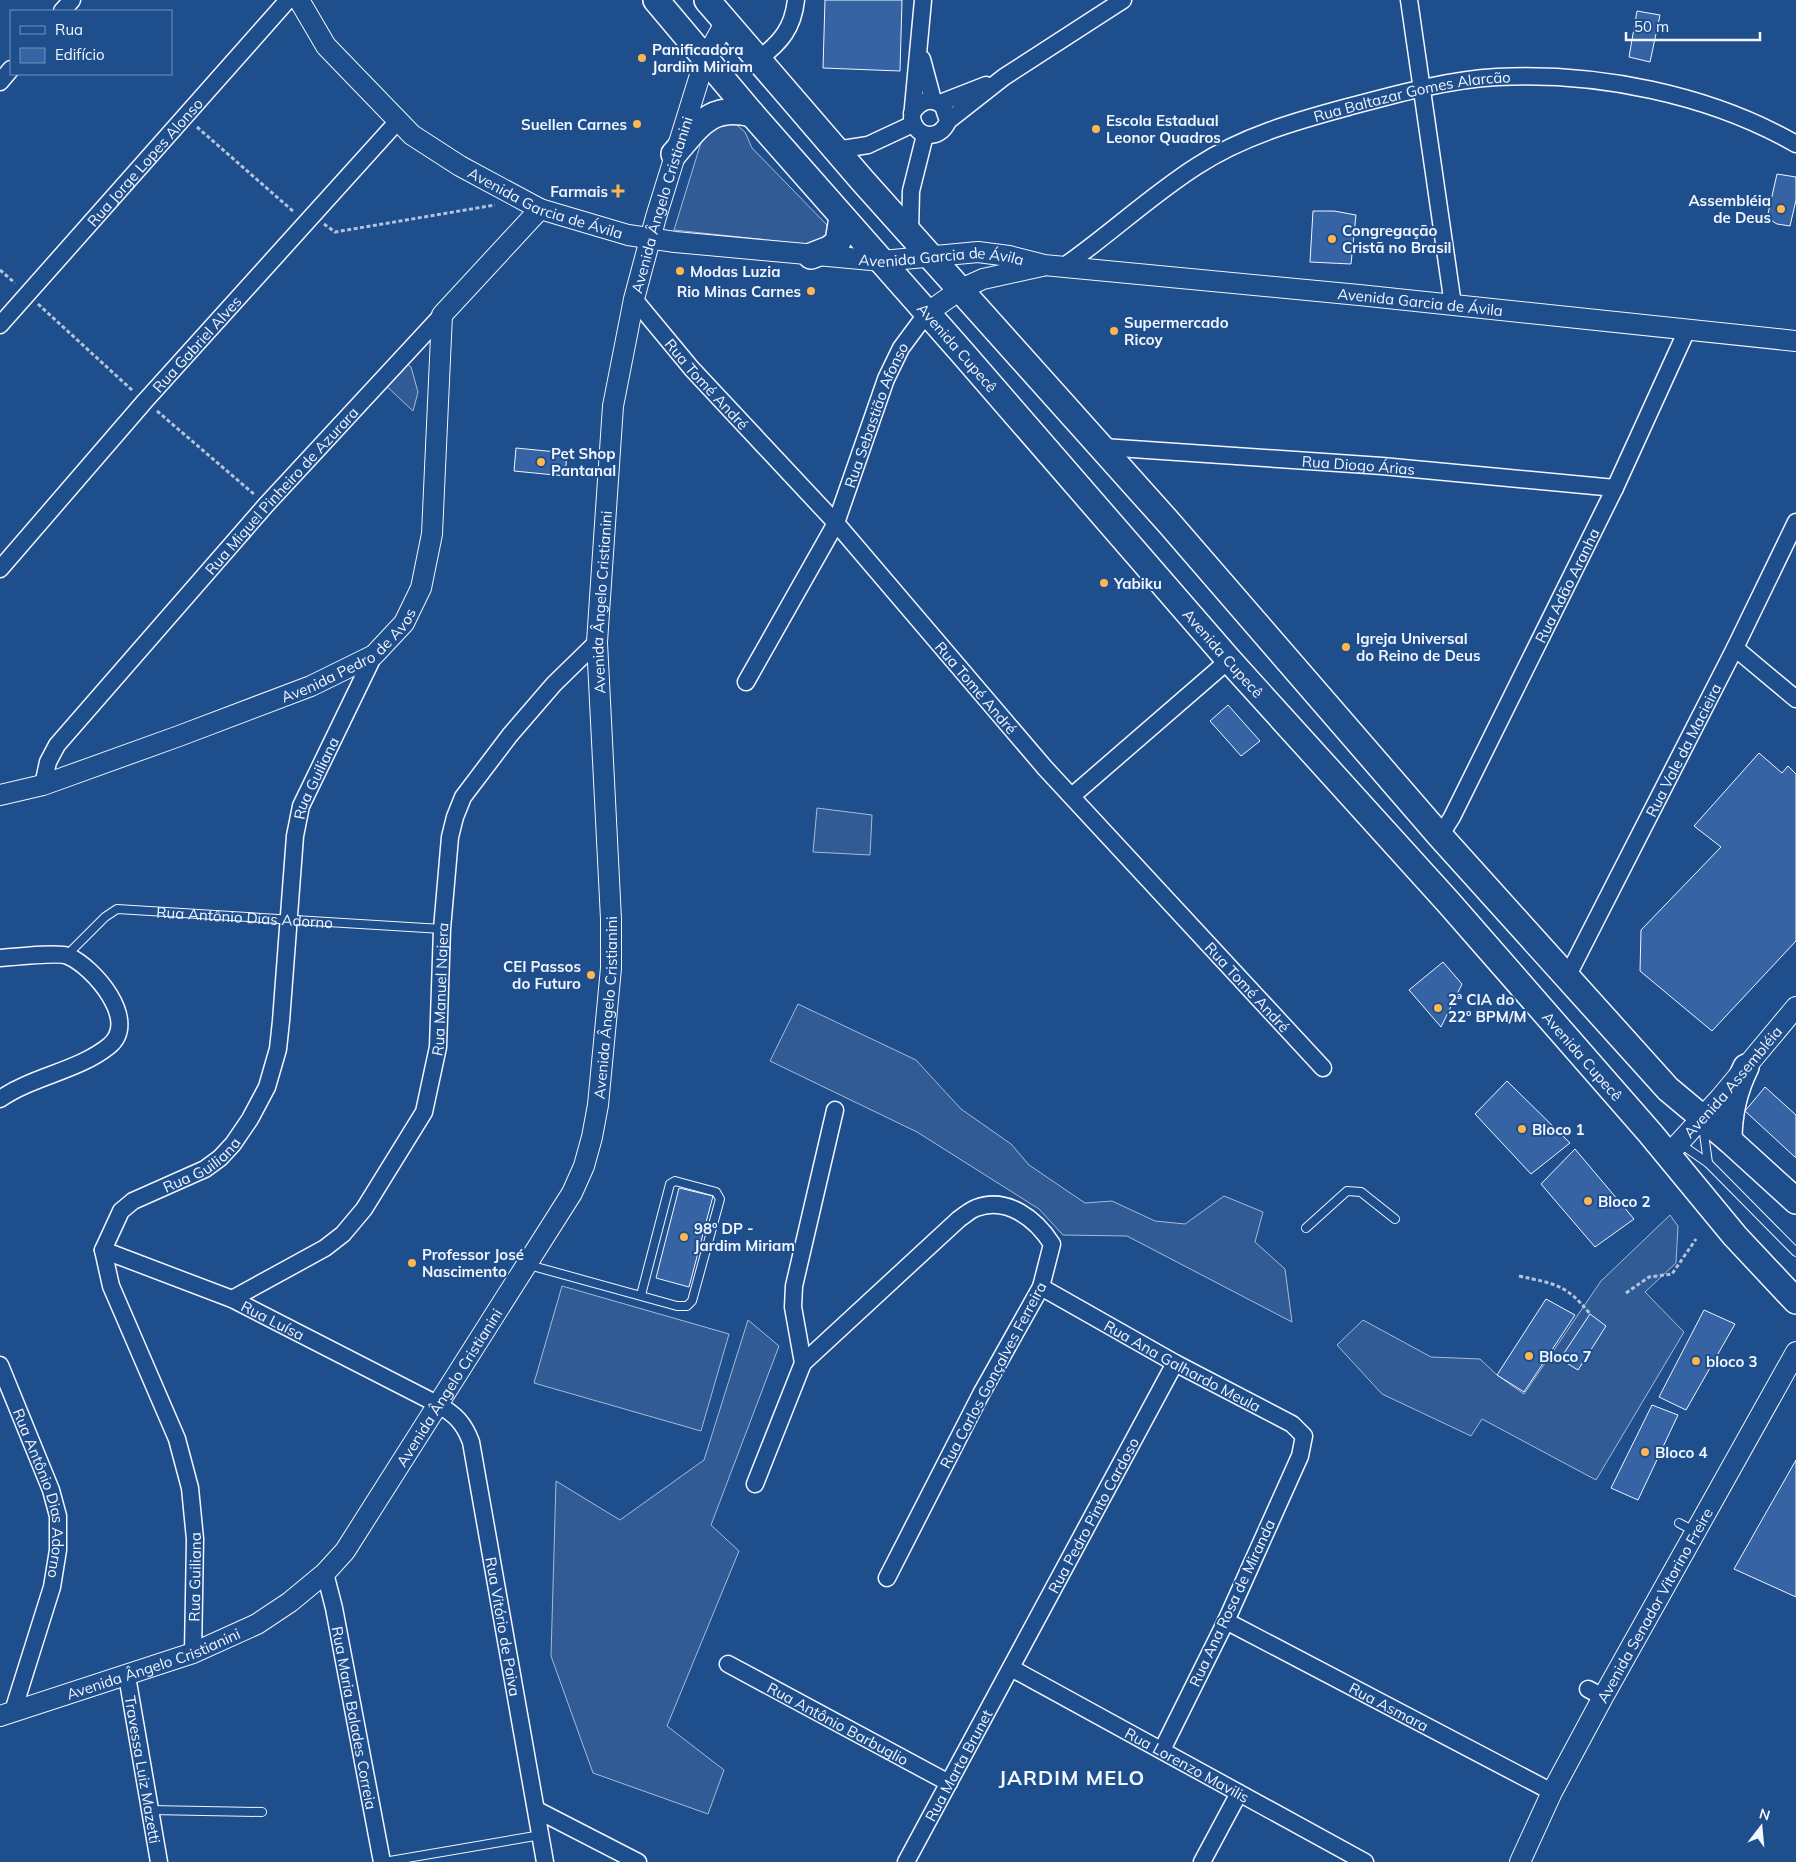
<svg xmlns="http://www.w3.org/2000/svg" width="1796" height="1862" viewBox="0 0 1796 1862" font-family="Mulish,sans-serif">
  <rect width="100%" height="100%" fill="#1f4e8c"/>
  <g fill="#305b95" stroke="#a8bbd7">
    <polygon points="732,121 745,132 752,148 827,225 828,236 814,245 674,230 703,136 707,131"/>
    <polygon points="402,360 411,367 418,392 413,411 381,381"/>
    <polygon points="817,808 872,815 870,855 813,852"/>
    <polygon points="798,1004 916,1060 961,1109 1011,1144 1029,1165 1085,1203 1112,1201 1155,1221 1185,1224 1224,1196 1263,1212 1255,1242 1285,1269 1292,1322 1127,1236 1063,1235 1039,1209 917,1132 770,1061"/>
    <polygon points="1670,1215 1678,1226 1676,1263 1645,1292 1684,1332 1596,1480 1482,1419 1471,1436 1382,1394 1337,1345 1363,1320 1431,1357 1480,1359 1497,1375 1524,1394 1601,1281"/>
    <polygon points="562,1286 729,1334 701,1431 534,1383"/>
    <polygon points="748,1320 779,1346 711,1525 739,1551 667,1726 724,1770 708,1814 593,1773 551,1656 556,1481 620,1520 704,1460"/>
  </g>
  <g fill="#3563a3" stroke="#f2f6ff">
    <polygon points="825,0 902,0 900,71 823,68"/>
    <polygon points="1637,11 1660,15 1650,62 1629,57"/>
    <polygon points="1777,174 1796,177 1796,200 1790,226 1777,224 1767,218"/>
    <polygon points="1313,211 1334,211 1356,215 1351,264 1310,262"/>
    <polygon points="516,448 567,453 565,476 514,471"/>
    <polygon points="1228,705 1260,741 1241,756 1210,721"/>
    <polygon points="1759,753 1782,773 1788,766 1796,774 1796,941 1712,1031 1640,971 1641,930 1721,847 1694,826"/>
    <polygon points="1443,962 1462,984 1441,1027 1409,990"/>
    <polygon points="1507,1081 1570,1143 1531,1174 1475,1114"/>
    <polygon points="1765,1087 1796,1115 1796,1158 1745,1111"/>
    <polygon points="1575,1149 1634,1219 1595,1247 1541,1184"/>
    <polygon points="679,1188 713,1196 689,1287 656,1278"/>
    <polygon points="1546,1299 1575,1315 1524,1392 1497,1375"/>
    <polygon points="1704,1310 1735,1324 1686,1410 1659,1397"/>
    <polygon points="1590,1314 1606,1326 1578,1370 1560,1359"/>
    <polygon points="1652,1405 1678,1415 1638,1500 1611,1488"/>
    <polygon points="1796,1460 1796,1597 1734,1569"/>
  </g>
  <g fill="none" stroke-linecap="round" stroke-linejoin="round">
    <defs>
      <g id="service">
        <path id="s1" d="M67,955L105,917L117,909L442,929"/>
        <polyline points="1703,1126 1708,1163"/>
        <polyline points="1679,1143 1708,1163 1796,1252"/>
        <polyline points="1306,1228 1347,1191 1361,1192 1395,1219"/>
        <polyline points="529,1265 677,1306 687,1306 692,1301 720,1199 716,1192 675,1181 670,1184 641,1295"/>
        <polyline points="1679,1523 1694,1531"/>
        <polyline points="150,1810 262,1812"/>
        <polyline points="384,1862 541,1835"/>
      </g>
      <g id="minor">
        <polyline points="1409,0 1453,305"/>
        <polyline points="62,11 72,0"/>
        <path d="M759,59C781,42 793,28 796,0"/>
        <polyline points="922,59 933,100"/>
        <polyline points="0,82 11,69"/>
        <polyline points="940,103 986,85"/>
        <path d="M912,113C920,101 931,96 943,106L948,121C940,141 916,139 912,118L923,0"/>
        <polyline points="948,121 1004,77 1123,0"/>
        <polyline points="836,150 868,145 913,124"/>
        <polyline points="910,232 911,191 925,135"/>
        <path id="s2" d="M1063,267C1109,235 1150,196 1197,166C1243,136 1296,121 1348,107C1397,94 1446,80 1497,77C1597,72 1709,94 1796,144"/>
        <path id="s3" d="M634,299L692,369L836,523L1045,768L1323,1068"/>
        <path id="s4" d="M0,325L288,0"/>
        <path id="s5" d="M1103,447L1382,466L1615,488"/>
        <path id="s6" d="M0,569L145,401L397,122"/>
        <polyline points="1735,648 1796,699"/>
        <path id="s7" d="M746,682L836,523L886,379L901,348L927,313"/>
        <path id="s8" d="M43,785L48,762L57,745L266,505L442,315"/>
        <polyline points="1072,796 1229,660"/>
        <path id="s9" d="M1440,836L1452,817L1615,488L1687,330"/>
        <path d="M0,958C13,957 59,952 68,956C94,967 140,1021 109,1046C78,1071 33,1076 0,1099"/>
        <path id="s10" d="M1567,977L1735,648L1796,522"/>
        <path id="s11" d="M103,1250L232,1299L437,1404C455,1414 464,1423 471,1442L545,1862"/>
        <path id="s12" d="M1041,1287L1175,1363L1292,1424L1304,1436L1300,1456L1226,1621L1162,1750"/>
        <path id="s13" d="M232,1299L325,1248L343,1234L364,1209L424,1112L438,1047L442,929L450,837L455,817L463,797L510,735L554,684L597,642"/>
        <path d="M803,1363L959,1219C964,1216 970,1210 976,1208C1007,1196 1036,1219 1052,1244L1041,1287L981,1394L887,1578"/>
        <path id="s14" d="M0,1365L51,1490L58,1516V1550L52,1587L13,1711"/>
        <polyline points="755,1484 803,1363 793,1307 794,1286 835,1110"/>
        <path id="s15" d="M325,1573L334,1608L382,1862"/>
        <path id="s16" d="M1226,1621L1552,1792"/>
        <path id="s17" d="M193,1653L195,1539L190,1488L177,1439L111,1286L103,1250L121,1211L133,1201L205,1169L220,1158L233,1144L250,1119L267,1087L278,1049L281,1021L295,836L301,806L374,655"/>
        <path id="s18" d="M728,1664L949,1783"/>
        <path id="s19" d="M1011,1668L1365,1862"/>
        <path id="s20" d="M127,1676L159,1862"/>
        <polyline points="1588,1689 1603,1697"/>
        <polyline points="537,1810 638,1862"/>
        <path id="s21" d="M906,1862L1175,1363"/>
        <polyline points="1202,1862 1239,1793"/>
      </g>
      <g id="tertiary">
        <path id="s22" d="M299,0L326,46L412,135L460,166L540,209L628,235L675,242L882,261L978,252L1009,256L1044,265L1359,295L1796,341"/>
        <polyline points="927,313 961,289 983,279 1042,266"/>
        <path id="s23" d="M0,795L43,785L179,736L311,686L374,655L404,623L421,588L432,534L442,315L540,209"/>
        <path id="s24" d="M1667,1156L1720,1098L1796,1007"/>
        <path id="s25" d="M0,1716L193,1653L257,1624L290,1602L325,1573L345,1551L572,1193L584,1166L592,1137L598,1105L611,968V919L597,642L613,406L634,299L656,217L705,59L725,23"/>
        <path id="s26" d="M1520,1862L1552,1792L1603,1697L1796,1352"/>
      </g>
      <g id="primary">
        <path id="s27" d="M656,0L752,114L960,350L1229,660L1449,903L1650,1133L1735,1236L1796,1301"/>
        <polyline points="707,0 862,180 1170,524 1440,836 1668,1089 1729,1140 1796,1201"/>
        <path d="M674,154C699,125 710,104 752,114"/>
        <polyline points="811,256 829,249 838,242 842,217"/>
        <path d="M1729,1140C1729,1113 1734,1091 1746,1067"/>
      </g>
    </defs>
    <use href="#service" stroke="#f2f6ff" stroke-width="10"/>
    <use href="#minor" stroke="#f2f6ff" stroke-width="19"/>
    <use href="#tertiary" stroke="#f2f6ff" stroke-width="22"/>
    <use href="#primary" stroke="#f2f6ff" stroke-width="28"/>
    <g stroke="#b3c4dc" stroke-width="3" stroke-dasharray="4 2.5" stroke-linecap="butt">
      <polyline points="197,127 294,212"/>
      <polyline points="324,224 335,232 495,205"/>
      <polyline points="0,270 15,283"/>
      <polyline points="38,304 133,391"/>
      <polyline points="157,411 255,495"/>
      <path d="M1519,1276C1555,1284 1566,1284 1590,1314"/>
      <polyline points="1626,1293 1649,1277 1672,1274 1696,1239"/>
    </g>
    <use href="#service" stroke="#1f4e8c" stroke-width="8"/>
    <use href="#minor" stroke="#1f4e8c" stroke-width="16"/>
    <use href="#tertiary" stroke="#1f4e8c" stroke-width="20"/>
    <use href="#primary" stroke="#1f4e8c" stroke-width="25"/>
  </g>
  <g fill="#ffb74d" stroke="#1f4e8c" stroke-width="2">
    <circle cx="642" cy="58" r="5"/>
    <circle cx="637" cy="124" r="5"/>
    <circle cx="1096" cy="129" r="5"/>
    <path d="M615.5 183.5h5v5h5v5h-5v5h-5v-5h-5v-5h5z"/>
    <circle cx="1781" cy="209" r="5"/>
    <circle cx="1332" cy="239" r="5"/>
    <circle cx="680" cy="271" r="5"/>
    <circle cx="811" cy="291" r="5"/>
    <circle cx="1114" cy="331" r="5"/>
    <circle cx="541" cy="462" r="5"/>
    <circle cx="1104" cy="583" r="5"/>
    <circle cx="1346" cy="647" r="5"/>
    <circle cx="591" cy="975" r="5"/>
    <circle cx="1438" cy="1008" r="5"/>
    <circle cx="1522" cy="1129" r="5"/>
    <circle cx="1588" cy="1201" r="5"/>
    <circle cx="684" cy="1237" r="5"/>
    <circle cx="412" cy="1263" r="5"/>
    <circle cx="1529" cy="1356" r="5"/>
    <circle cx="1696" cy="1361" r="5"/>
    <circle cx="1645" cy="1452" r="5"/>
  </g>
  <g text-anchor="middle" dominant-baseline="central" stroke-width="4" stroke-linejoin="round" paint-order="stroke">
    <g font-size="15" font-weight="bold" fill="#f2f6ff" stroke="#1f4e8c" text-anchor="start">
      <text x="652" y="49">Panificadora<tspan x="652" dy="17">Jardim Miriam</tspan></text>
      <text x="1106" y="120">Escola Estadual<tspan x="1106" dy="17">Leonor Quadros</tspan></text>
      <text x="627" y="124" text-anchor="end">Suellen Carnes</text>
      <text x="608" y="191" text-anchor="end">Farmais</text>
      <text x="1771" y="200" text-anchor="end">Assembléia<tspan x="1771" dy="17">de Deus</tspan></text>
      <text x="1342" y="230">Congregação<tspan x="1342" dy="17">Cristã no Brasil</tspan></text>
      <text x="690" y="271">Modas Luzia</text>
      <text x="801" y="291" text-anchor="end">Rio Minas Carnes</text>
      <text x="1124" y="322">Supermercado<tspan x="1124" dy="17">Ricoy</tspan></text>
      <text x="551" y="453">Pet Shop<tspan x="551" dy="17">Pantanal</tspan></text>
      <text x="1114" y="583">Yabiku</text>
      <text x="1356" y="638">Igreja Universal<tspan x="1356" dy="17">do Reino de Deus</tspan></text>
      <text x="581" y="966" text-anchor="end">CEI Passos<tspan x="581" dy="17">do Futuro</tspan></text>
      <text x="1448" y="999">2ª CIA do<tspan x="1448" dy="17">22º BPM/M</tspan></text>
      <text x="1532" y="1129">Bloco 1</text>
      <text x="1598" y="1201">Bloco 2</text>
      <text x="694" y="1228">98º DP -<tspan x="694" dy="17">Jardim Miriam</tspan></text>
      <text x="422" y="1254">Professor José<tspan x="422" dy="17">Nascimento</tspan></text>
      <text x="1539" y="1356">Bloco 7</text>
      <text x="1706" y="1361">bloco 3</text>
      <text x="1655" y="1452">Bloco 4</text>
    </g>
    <g font-size="15" fill="#f2f6ff" stroke="#1f4e8c">
      <text stroke="none"><textPath href="#s2" startOffset="396">Rua Baltazar Gomes Alarcão</textPath></text>
      <text stroke="none"><textPath href="#s4" startOffset="218">Rua Jorge Lopes Alonso</textPath></text>
      <text stroke="none"><textPath href="#s22" startOffset="328">Avenida Garcia de Ávila</textPath></text>
      <text stroke="none"><textPath href="#s25" startOffset="1812">Avenida Ângelo Cristianini</textPath></text>
      <text stroke="none"><textPath href="#s22" startOffset="732">Avenida Garcia de Ávila</textPath></text>
      <text stroke="none"><textPath href="#s22" startOffset="1214">Avenida Garcia de Ávila</textPath></text>
      <text stroke="none"><textPath href="#s6" startOffset="299">Rua Gabriel Alves</textPath></text>
      <text stroke="none"><textPath href="#s27" startOffset="460">Avenida Cupecê</textPath></text>
      <text stroke="none"><textPath href="#s3" startOffset="112">Rua Tomé André</textPath></text>
      <text stroke="none"><textPath href="#s7" startOffset="298">Rua Sebastião Afonso</textPath></text>
      <text stroke="none"><textPath href="#s5" startOffset="256">Rua Diogo Árias</textPath></text>
      <text stroke="none"><textPath href="#s8" startOffset="382">Rua Miguel Pinheiro de Azurara</textPath></text>
      <text stroke="none"><textPath href="#s9" startOffset="281">Rua Adão Aranha</textPath></text>
      <text stroke="none"><textPath href="#s25" startOffset="1408">Avenida Ângelo Cristianini</textPath></text>
      <text stroke="none"><textPath href="#s23" startOffset="379">Avenida Pedro de Avos</textPath></text>
      <text stroke="none"><textPath href="#s27" startOffset="865">Avenida Cupecê</textPath></text>
      <text stroke="none"><textPath href="#s3" startOffset="518">Rua Tomé André</textPath></text>
      <text stroke="none"><textPath href="#s10" startOffset="255">Rua Vale da Macieira</textPath></text>
      <text stroke="none"><textPath href="#s17" startOffset="976">Rua Guiliana</textPath></text>
      <text stroke="none"><textPath href="#s1" startOffset="196">Rua Antônio Dias Adorno</textPath></text>
      <text stroke="none"><textPath href="#s3" startOffset="922">Rua Tomé André</textPath></text>
      <text stroke="none"><textPath href="#s13" startOffset="400">Rua Manuel Najera</textPath></text>
      <text stroke="none"><textPath href="#s25" startOffset="1002">Avenida Ângelo Cristianini</textPath></text>
      <text stroke="none"><textPath href="#s27" startOffset="1405">Avenida Cupecê</textPath></text>
      <text stroke="none"><textPath href="#s24" startOffset="99">Avenida Assembléia</textPath></text>
      <text stroke="none"><textPath href="#s17" startOffset="556">Rua Guiliana</textPath></text>
      <text stroke="none"><textPath href="#s11" startOffset="184">Rua Luísa</textPath></text>
      <text stroke="none"><textPath href="#s12" startOffset="162">Rua Ana Galhardo Meula</textPath></text>
      <text transform="translate(993 1375) rotate(-62)">Rua Carlos Gonçalves Ferreira</text>
      <text stroke="none"><textPath href="#s25" startOffset="582">Avenida Ângelo Cristianini</textPath></text>
      <text stroke="none"><textPath href="#s14" startOffset="136">Rua Antônio Dias Adorno</textPath></text>
      <text stroke="none"><textPath href="#s21" startOffset="394">Rua Pedro Pinto Cardoso</textPath></text>
      <text stroke="none"><textPath href="#s17" startOffset="76">Rua Guiliana</textPath></text>
      <text transform="translate(1232 1603) rotate(-65)">Rua Ana Rosa de Miranda</text>
      <text stroke="none"><textPath href="#s26" startOffset="290">Avenida Senador Vitorino Freire</textPath></text>
      <text stroke="none"><textPath href="#s11" startOffset="608">Rua Vitório de Paiva</textPath></text>
      <text stroke="none"><textPath href="#s25" startOffset="162">Avenida Ângelo Cristianini</textPath></text>
      <text stroke="none"><textPath href="#s16" startOffset="184">Rua Asmara</textPath></text>
      <text stroke="none"><textPath href="#s15" startOffset="148">Rua Maria Balades Correia</textPath></text>
      <text stroke="none"><textPath href="#s18" startOffset="125">Rua Antônio Barbuglio</textPath></text>
      <text stroke="none"><textPath href="#s21" startOffset="110">Rua Marta Brunet</textPath></text>
      <text stroke="none"><textPath href="#s19" startOffset="201">Rua Lorenzo Mavilis</textPath></text>
      <text stroke="none"><textPath href="#s20" startOffset="95">Travessa Luiz Mazetti</textPath></text>
    </g>
    <g font-size="20" font-weight="bold" letter-spacing="1" fill="#f2f6ff" stroke="#1f4e8c">
      <text x="1072" y="1777">JARDIM MELO</text>
    </g>
  </g>
  <rect x="10" y="10" width="162" height="65" fill="#1f4e8c" stroke="#7391ba"/>
  <rect x="20" y="26" width="25" height="8" fill="#1f4e8c" stroke="#7391ba"/>
  <text x="55" y="35" font-size="15" fill="#f2f6ff">Rua</text>
  <rect x="20" y="48" width="25" height="15" fill="#3563a3" stroke="#7391ba"/>
  <text x="55" y="60" font-size="15" fill="#f2f6ff">Edifício</text>
  <g transform="translate(1761 1827) rotate(16)" stroke="#1f4e8c" stroke-width="4" paint-order="stroke">
  <path d="M0-4L9 19L0 12L-9 19Z" fill="#f2f6ff"/>
  <text y="-8" font-size="14" font-weight="bold" text-anchor="middle" fill="#f2f6ff">N</text>
  </g>
  <path d="M1626 32v8h134v-8" fill="none" stroke="#f2f6ff" stroke-width="2.5"/>
  <text x="1634" y="32" font-size="15" fill="#f2f6ff" stroke="#1f4e8c" stroke-width="4" paint-order="stroke">50 m</text>
</svg>
